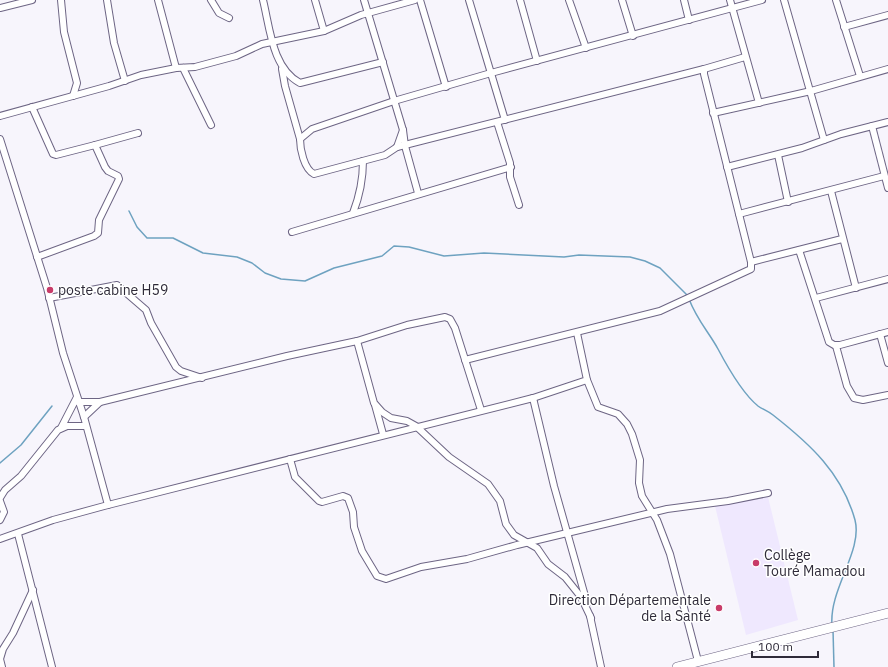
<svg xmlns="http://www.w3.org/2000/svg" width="888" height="667" viewBox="0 0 888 667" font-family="'IBM Plex Sans',sans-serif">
  <rect width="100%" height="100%" fill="#f7f5fc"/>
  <polygon fill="#efe8fe" points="768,497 798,620 746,635 715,506"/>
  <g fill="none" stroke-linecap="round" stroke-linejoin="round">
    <g stroke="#6ea2c0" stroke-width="1.5">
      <polyline points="129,211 137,227 147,238 173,238 203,253 237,257 252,263 265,273 281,279 305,281 334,268 382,256 394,246 409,247 444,256 484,253 564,257 579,255 630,257 645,261 660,268 688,296"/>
      <path d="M689,299C697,320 708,331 718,349C727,366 742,393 758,406C762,409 768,411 773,415C810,444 842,473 855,520C863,551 829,589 832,625"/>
      <polyline points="0,463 21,445 52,406"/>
      <polyline points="833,630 834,667"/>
    </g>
    <defs>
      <g id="minor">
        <polyline points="61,0 64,32 77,83 73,96"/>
        <polyline points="107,0 114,43 125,81"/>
        <polyline points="158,0 176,68"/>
        <polyline points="211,0 219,13 229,18"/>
        <path d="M263,0C270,28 272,68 300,83L383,62"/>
        <polyline points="315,0 324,31"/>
        <polyline points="364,0 403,130 405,146 418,193"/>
        <polyline points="420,0 446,87"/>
        <polyline points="469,0 505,120"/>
        <polyline points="520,0 537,61"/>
        <polyline points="569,0 586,48"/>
        <polyline points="622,0 633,36"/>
        <polyline points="684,0 689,20"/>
        <polyline points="730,0 759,103"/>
        <polyline points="784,0 824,140"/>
        <polyline points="836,0 860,76"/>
        <polyline points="0,8 32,0"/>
        <polyline points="844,27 888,15"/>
        <polyline points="183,68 211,125"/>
        <polyline points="282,69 285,86 300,139"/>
        <polyline points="32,107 53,154 56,155 95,145 105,167 108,171 118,176 119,179 99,220 98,233 94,236 37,257"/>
        <polyline points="713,113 811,91 888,69"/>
        <polyline points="0,116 109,86 141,75 176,68 195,67 236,56 262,44 324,31 361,15 415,0"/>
        <polyline points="497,122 510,163 510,177 519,205"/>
        <polyline points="872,126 888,188"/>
        <path d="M403,130L397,147L385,155L314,174C304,169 300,149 300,139L312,129L394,101L491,73L762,0"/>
        <polyline points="0,139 47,288 63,353 84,417 108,505"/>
        <polyline points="95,145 138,133"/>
        <polyline points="397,147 704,69"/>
        <polyline points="778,155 788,202"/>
        <polyline points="727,167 802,148 841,134 888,122"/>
        <polyline points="831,191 856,288"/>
        <path d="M353,213C360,195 363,179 363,161"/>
        <polyline points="739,214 884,176"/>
        <polyline points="292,232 511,167"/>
        <polyline points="799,250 829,342 834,345 840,345 888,332"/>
        <polyline points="751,262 842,239"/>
        <polyline points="49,298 117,285 146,310 151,323 176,367 181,371 202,378"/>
        <polyline points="816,298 888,279"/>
        <polyline points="880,334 888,363"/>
        <polyline points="357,341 374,403 382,412 391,418 407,421 416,426 449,457 488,484 500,501 506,524 514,535 537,548 548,564 565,577 581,597 591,618"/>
        <polyline points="836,346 847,386 854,398 863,400 888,395"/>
        <polyline points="465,360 660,311 751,269 751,262 704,74 704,69 745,57"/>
        <polyline points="587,380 598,407 618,414 627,424 632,434 640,460 639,483 642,496 657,520 670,554 698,661"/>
        <polyline points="533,398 554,486 587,603"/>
        <polyline points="78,402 100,402"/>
        <polyline points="375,405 383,434"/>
        <polyline points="84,417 100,402 287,356 357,341 407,325 445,317 450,319 455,328 481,410"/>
        <polyline points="61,428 77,397"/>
        <polyline points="290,459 295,477 319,501 322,502 343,496 348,498 353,512 354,527 362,551 377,576 386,579 421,567 467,559 517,545 667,509 728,501 768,493"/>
        <polyline points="0,498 5,490 21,476 58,430 67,426 86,426"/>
        <polyline points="0,501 4,512 0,520"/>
        <polyline points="18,534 52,667"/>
        <polyline points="0,539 53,520 108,505 533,398 587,380 577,333"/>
        <polyline points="590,616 601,667"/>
        <polyline points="2,667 0,659 3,649 13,633 33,590"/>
      </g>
      <polyline id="highway" points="677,667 888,613"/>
    </defs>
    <use href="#minor" stroke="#6d6584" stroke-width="8"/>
    <use href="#highway" stroke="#6d6584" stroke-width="10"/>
    <use href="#minor" stroke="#fff" stroke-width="6"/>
    <use href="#highway" stroke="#fff" stroke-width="9"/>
  </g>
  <g fill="#c83b69" stroke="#fff" stroke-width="1.5">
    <circle cx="50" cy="290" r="4"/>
    <circle cx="756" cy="563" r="4"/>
    <circle cx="719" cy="608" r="4"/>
  </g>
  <g text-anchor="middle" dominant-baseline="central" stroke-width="3" stroke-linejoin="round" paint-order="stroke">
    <g font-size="14" fill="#2f2b39" stroke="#fff" text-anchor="start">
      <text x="58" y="290">poste cabine H59</text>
      <text x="764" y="555">Collège<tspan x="764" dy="16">Touré Mamadou</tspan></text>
      <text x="711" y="600" text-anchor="end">Direction Départementale<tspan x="711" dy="16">de la Santé</tspan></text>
    </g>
  </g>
  <path d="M752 651v6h66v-6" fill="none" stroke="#2f2b39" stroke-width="2"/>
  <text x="758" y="651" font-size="12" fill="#2f2b39" stroke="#ffffff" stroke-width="3" paint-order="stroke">100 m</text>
</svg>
